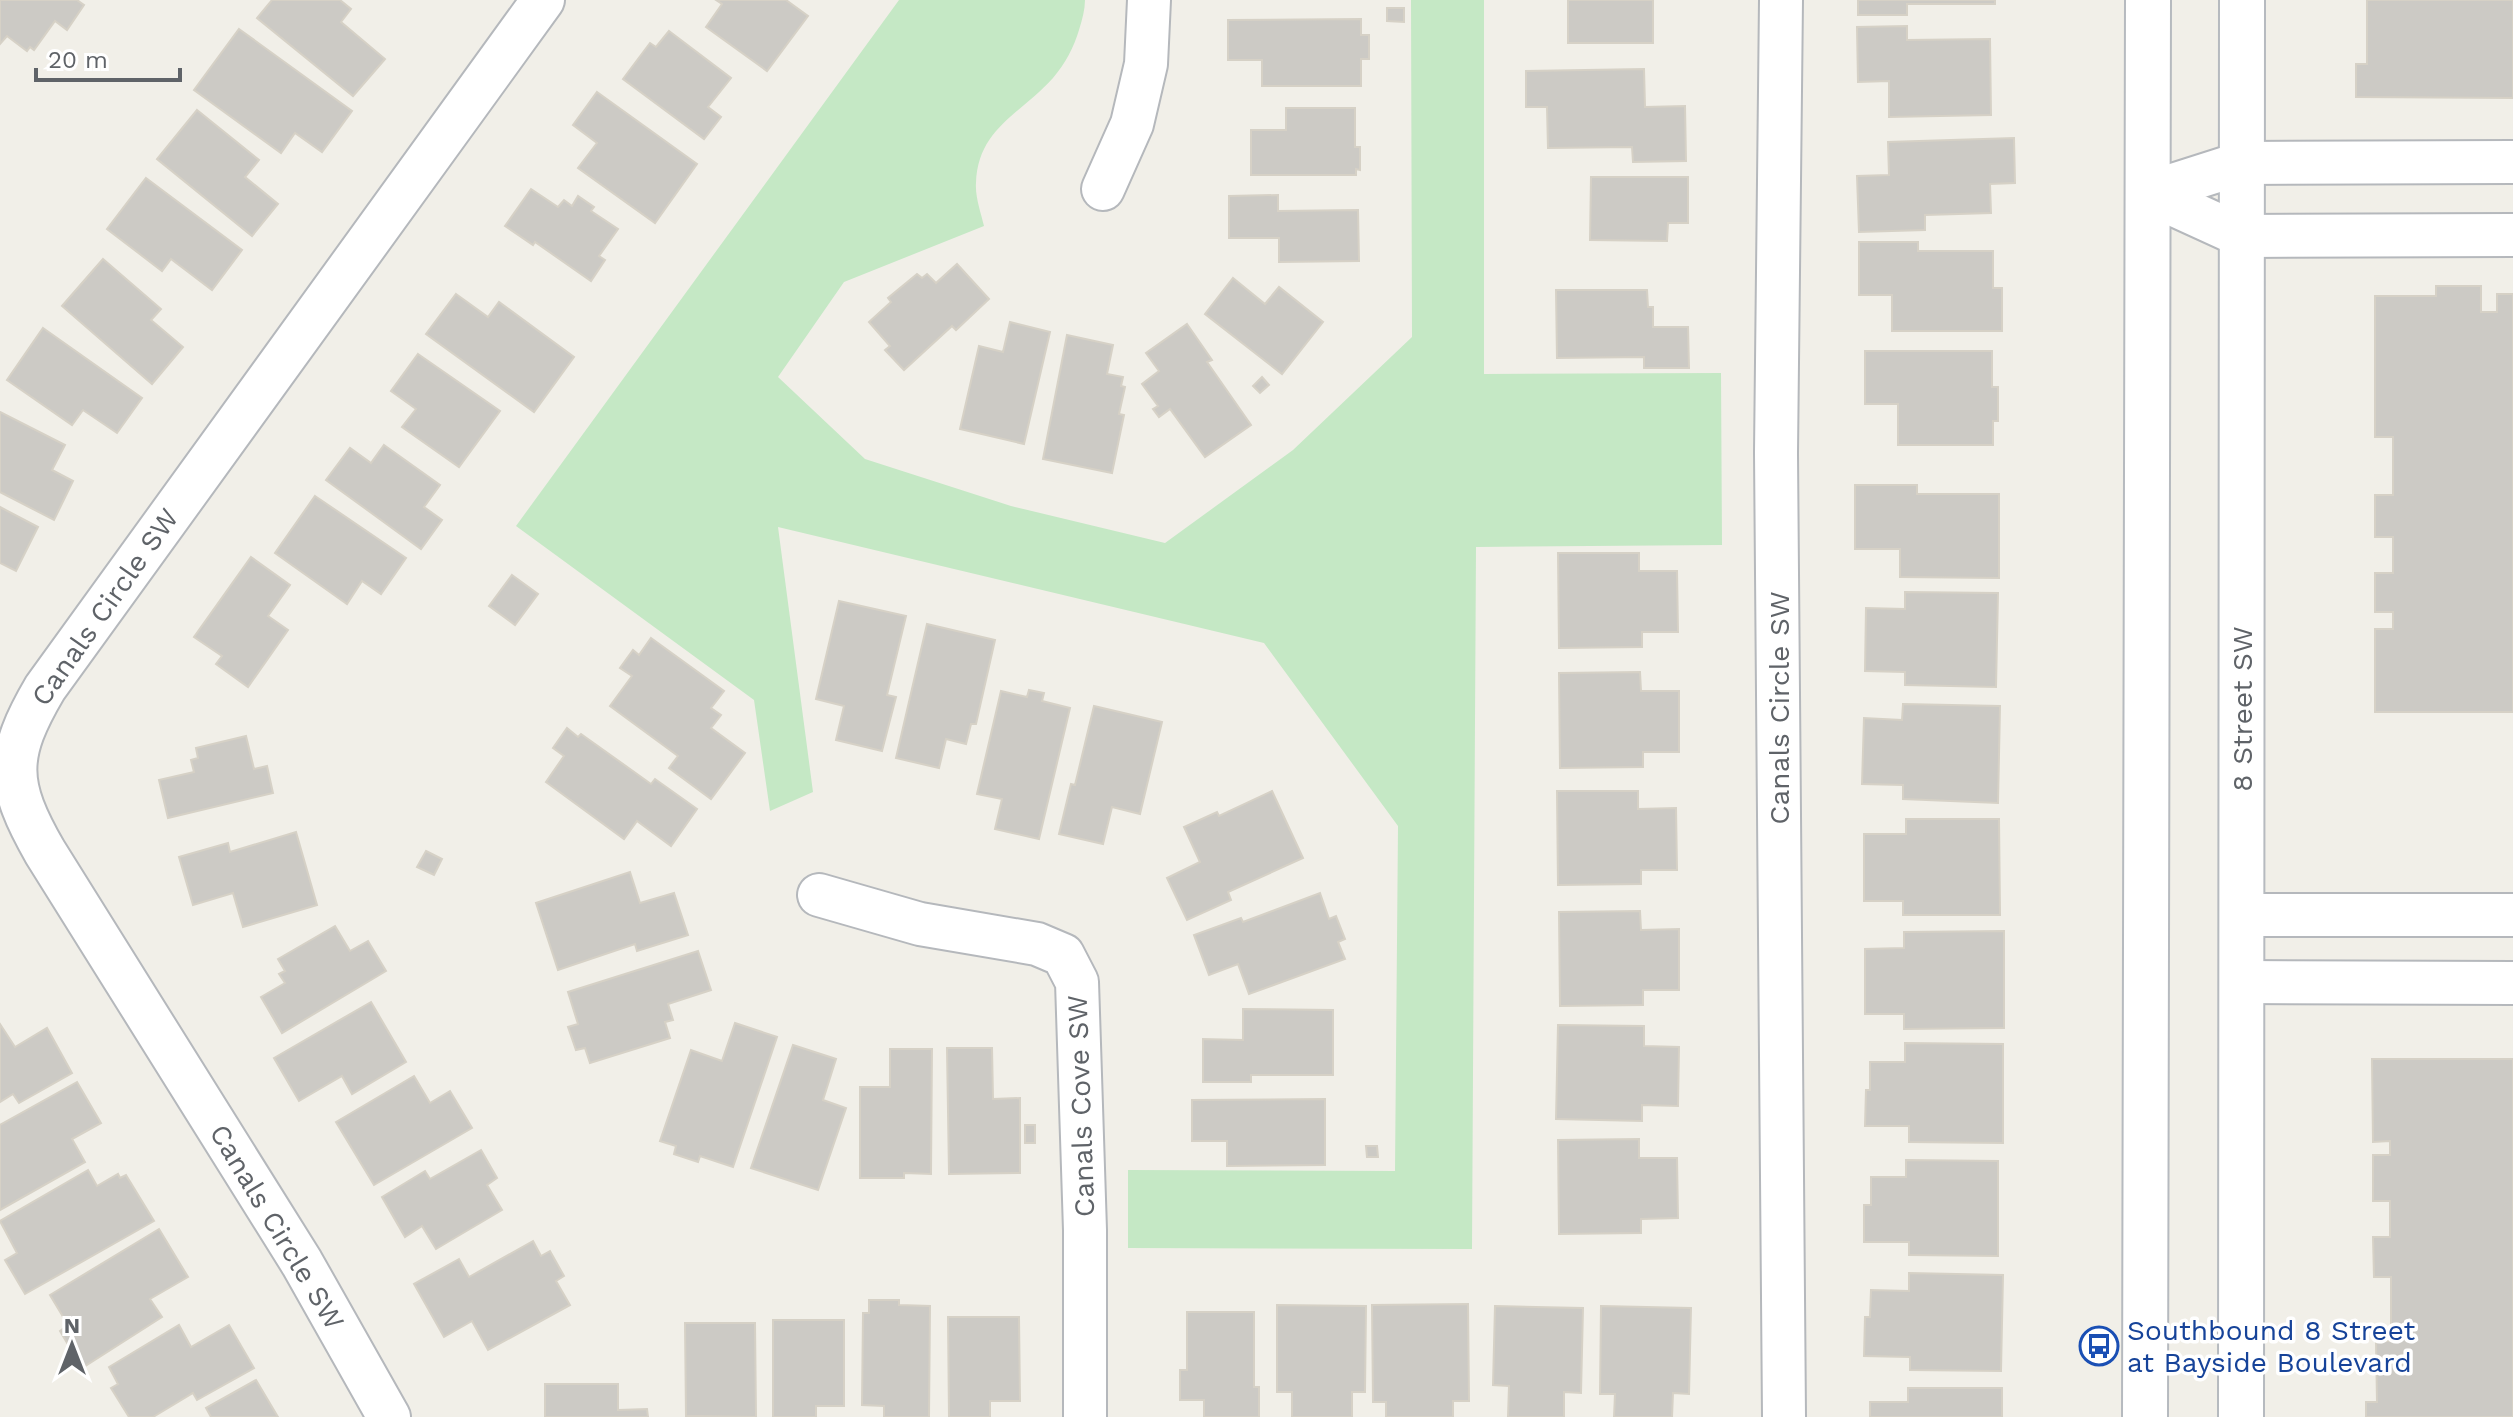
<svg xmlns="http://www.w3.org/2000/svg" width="2513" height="1417" viewBox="0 0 2513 1417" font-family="'Work Sans',sans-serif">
  <rect width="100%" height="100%" fill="#f1efe8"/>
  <path fill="#c5e8c5" d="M899,0H1085C1085,10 1082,20 1079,30C1074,47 1065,64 1053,78C1021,114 978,128 976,183C975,197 981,213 984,226L844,282L778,377L865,459L1011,506L1165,543L1293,450L1412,337L1411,0H1484V374L1721,373L1722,545L1476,547L1472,1249L1128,1248V1170L1395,1171L1398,826L1264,643L778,527L813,792L770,811L754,700L516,526Z"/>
  <g fill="#cccac5" stroke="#d6d1c6" stroke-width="2">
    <polygon points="0,0 77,0 84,5 67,30 55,21 34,50 30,47 27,51 7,36 0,44"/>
    <polygon points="272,0 340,0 351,9 341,22 385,59 353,96 257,18"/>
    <polygon points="716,0 786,0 808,16 767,71 706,27 722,4"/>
    <rect x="1568" y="0" width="85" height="43"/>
    <polygon points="1858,0 1995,0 1995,4 1907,4 1907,15 1858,15"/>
    <polygon points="2367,0 2513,0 2513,98 2356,97 2356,64 2367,64"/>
    <polygon points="1387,8 1404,8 1404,22 1387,21"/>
    <polygon points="1361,19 1361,35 1369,35 1369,59 1361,59 1361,86 1262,86 1262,60 1228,60 1228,20"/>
    <polygon points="1907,26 1907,40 1990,39 1991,115 1889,117 1889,81 1858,82 1857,27"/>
    <polygon points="239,29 352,111 322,152 295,133 281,153 194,90"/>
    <polygon points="669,31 731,78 708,107 721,117 704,139 623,79 650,43 656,47"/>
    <polygon points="1644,69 1645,107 1685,106 1686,161 1633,162 1632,147 1548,148 1547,107 1526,107 1526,71"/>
    <polygon points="597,92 697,164 655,223 578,168 597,143 573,125"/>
    <polygon points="1286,108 1355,108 1355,147 1360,147 1360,170 1356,169 1356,175 1251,175 1251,130 1286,130"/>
    <polygon points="197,110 259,160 245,177 278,204 252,236 157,159"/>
    <polygon points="2014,138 2015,183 1990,184 1991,213 1925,215 1925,230 1859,232 1857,176 1889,175 1888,142"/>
    <polygon points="1591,177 1688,177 1688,223 1668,223 1667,241 1590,240"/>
    <polygon points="146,178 242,250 212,290 171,259 162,271 107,229"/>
    <polygon points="531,189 558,207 564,200 572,206 578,196 594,207 591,211 618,229 599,256 605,260 591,281 535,242 533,245 505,226"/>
    <polygon points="1278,195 1278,211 1358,210 1359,261 1279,262 1279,238 1229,238 1229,196"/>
    <polygon points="1859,242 1918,242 1918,251 1993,251 1993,288 2002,288 2002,331 1892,331 1892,295 1859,295"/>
    <polygon points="103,259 161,309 151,320 183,347 152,384 62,306"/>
    <polygon points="957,264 989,299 956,330 952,326 904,370 885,350 890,346 869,322 891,302 888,298 917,274 922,278 927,274 936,283"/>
    <polygon points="1233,278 1265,304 1279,287 1323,322 1282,374 1205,314"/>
    <polygon points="2436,286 2481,286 2481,312 2497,312 2497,294 2513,294 2513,712 2375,712 2375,629 2393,629 2393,612 2375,612 2375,573 2393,573 2393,537 2375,537 2375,495 2393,495 2393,437 2375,437 2375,296 2436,296"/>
    <polygon points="1556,290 1647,290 1648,307 1653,307 1653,327 1688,327 1689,368 1644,368 1644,357 1557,358"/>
    <polygon points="456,294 488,317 499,302 574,357 534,412 426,334"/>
    <polygon points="1010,322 1050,332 1024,444 960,429 979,346 1003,352"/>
    <polygon points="1187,324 1212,360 1207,362 1251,425 1205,457 1170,409 1159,417 1153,409 1158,406 1142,384 1159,371 1146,353"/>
    <polygon points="43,328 142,398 117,433 83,410 72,425 7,380"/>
    <polygon points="1067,335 1113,345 1107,374 1123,377 1121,386 1125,387 1119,414 1124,415 1112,473 1043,459"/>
    <polygon points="1865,351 1992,351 1992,387 1998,387 1998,421 1993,421 1993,445 1898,445 1898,404 1865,404"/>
    <polygon points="418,354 500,411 459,467 402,427 416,409 391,391"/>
    <polygon points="1262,377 1269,385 1260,393 1253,386"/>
    <polygon points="0,412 65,445 52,470 73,481 54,520 0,492"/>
    <polygon points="384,445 440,485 424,507 442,520 421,549 326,480 350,448 371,463"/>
    <polygon points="1855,485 1917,485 1917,494 1999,494 1999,578 1900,577 1900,549 1855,549"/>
    <polygon points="315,496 406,558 381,594 362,581 347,604 275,553"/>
    <polygon points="0,507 38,527 16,571 0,563"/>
    <polygon points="1558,553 1639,553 1639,571 1677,571 1678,632 1642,632 1642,647 1559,648"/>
    <polygon points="251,557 290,585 268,616 288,630 248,687 216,664 222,656 194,637"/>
    <polygon points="512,575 538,594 515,625 489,606"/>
    <polygon points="1905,592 1998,593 1996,687 1905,685 1905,672 1865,671 1866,608 1905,609"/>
    <polygon points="839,601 906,616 887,695 896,697 882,751 836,740 844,706 816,699"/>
    <polygon points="927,624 995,640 976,724 971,724 966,744 946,739 939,768 896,758"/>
    <polygon points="651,638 724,691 711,708 721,715 711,728 745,753 711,799 669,768 678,756 610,706 632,676 620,668 633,650 639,655"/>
    <polygon points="1640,672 1641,691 1679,691 1679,752 1643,752 1643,767 1560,768 1559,673"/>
    <polygon points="1029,690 1044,693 1042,701 1070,708 1039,839 995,829 1002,799 977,794 1001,691 1027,697"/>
    <polygon points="1903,704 2000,706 1998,803 1903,799 1903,785 1862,784 1864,718 1902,720"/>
    <polygon points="1094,706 1162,722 1140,814 1112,807 1103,844 1059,834 1071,784 1075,785"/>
    <polygon points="567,728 578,737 581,734 651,784 655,779 697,809 671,846 637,821 624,839 546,782 564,756 553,748"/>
    <polygon points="246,736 254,769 267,766 273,793 168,818 159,780 194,772 191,760 198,758 196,748"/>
    <polygon points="1272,791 1303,858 1228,892 1231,900 1187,920 1167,878 1200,862 1184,827 1217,812 1219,816"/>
    <polygon points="1557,791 1638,791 1638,809 1676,808 1677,870 1641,870 1641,884 1558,885"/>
    <polygon points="1906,819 1999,819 2000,915 1903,915 1903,901 1864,901 1864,834 1906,834"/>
    <polygon points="296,832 317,905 243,927 233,893 193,905 179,857 228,843 230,852"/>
    <polygon points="426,851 442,859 434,875 417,867"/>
    <polygon points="630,872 640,903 674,893 688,935 637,951 635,944 558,970 536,903"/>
    <polygon points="1320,893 1329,919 1336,916 1345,939 1338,942 1345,959 1249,994 1238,964 1209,975 1194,935 1241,918 1243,922"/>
    <polygon points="1640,911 1641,930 1679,929 1679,990 1643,990 1643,1005 1560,1006 1559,912"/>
    <polygon points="335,926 350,951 368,941 386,971 282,1033 261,997 285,983 279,974 285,971 278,959"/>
    <polygon points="2004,931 2004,1028 1904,1029 1904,1014 1865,1014 1865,949 1904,948 1904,932"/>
    <polygon points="698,951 711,990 668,1004 673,1020 665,1022 670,1038 590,1063 585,1048 576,1050 568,1027 578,1024 568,992"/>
    <polygon points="371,1002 406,1062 352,1094 342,1076 299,1101 274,1058"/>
    <polygon points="1243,1009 1333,1010 1333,1075 1251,1075 1251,1082 1203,1082 1203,1039 1243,1040"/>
    <polygon points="735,1023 777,1037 733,1167 700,1156 698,1162 674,1154 676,1146 660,1141 691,1050 722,1061"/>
    <polygon points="0,1024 15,1047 47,1028 72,1073 19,1103 13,1094 0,1102"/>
    <polygon points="1558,1025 1644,1026 1644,1046 1679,1047 1678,1106 1642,1105 1642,1121 1556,1119"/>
    <polygon points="1905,1043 2003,1044 2003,1143 1909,1142 1909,1126 1865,1126 1866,1090 1870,1090 1870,1062 1905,1062"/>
    <polygon points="793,1045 836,1059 823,1100 846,1108 818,1190 751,1168"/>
    <polygon points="947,1048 992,1048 993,1099 1020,1098 1020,1173 949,1174"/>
    <polygon points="890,1049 932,1049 931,1174 904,1173 904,1178 860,1178 860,1087 890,1087"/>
    <polygon points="2372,1059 2513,1059 2513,1417 2366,1417 2366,1402 2377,1402 2376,1341 2391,1341 2391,1277 2374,1277 2373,1237 2390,1237 2390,1201 2373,1201 2373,1155 2390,1155 2390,1141 2373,1142"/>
    <polygon points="414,1076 430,1103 450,1091 472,1128 374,1185 336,1122"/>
    <polygon points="77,1082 101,1123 72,1139 85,1162 0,1210 0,1125"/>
    <polygon points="1325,1099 1325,1165 1227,1166 1227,1141 1192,1141 1192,1100"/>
    <rect x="1025" y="1125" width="10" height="18"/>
    <polygon points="1639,1139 1639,1158 1677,1158 1678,1218 1641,1219 1641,1233 1559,1234 1558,1140"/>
    <polygon points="1366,1146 1377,1146 1378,1157 1367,1157"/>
    <polygon points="481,1150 497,1178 487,1185 502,1210 436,1249 422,1226 405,1237 382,1197 425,1171 430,1179"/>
    <polygon points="1906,1160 1998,1161 1998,1256 1909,1255 1909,1242 1864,1242 1864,1205 1871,1205 1871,1177 1906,1177"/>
    <polygon points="88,1170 97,1186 118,1174 120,1178 126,1175 154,1221 25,1294 5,1260 17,1253 0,1221"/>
    <polygon points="159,1229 188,1277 150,1299 162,1317 82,1368 60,1331 68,1325 50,1295"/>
    <polygon points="533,1241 541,1256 550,1251 564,1276 556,1281 570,1305 488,1350 472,1321 444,1337 414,1284 459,1259 469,1277"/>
    <polygon points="1909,1273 2003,1275 2001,1371 1910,1370 1910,1357 1864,1356 1865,1317 1870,1317 1871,1290 1909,1291"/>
    <polygon points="869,1300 899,1300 899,1305 930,1306 929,1417 884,1417 884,1406 862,1405 863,1313 869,1313"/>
    <polygon points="1468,1304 1469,1401 1453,1401 1453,1417 1386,1417 1386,1402 1373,1402 1372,1305"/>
    <polygon points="1277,1305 1366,1306 1365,1392 1352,1392 1352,1417 1292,1417 1292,1392 1277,1392"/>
    <polygon points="1495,1306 1583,1308 1581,1393 1564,1392 1564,1417 1508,1417 1509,1386 1493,1385"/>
    <polygon points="1601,1306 1691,1308 1689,1394 1673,1393 1672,1417 1614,1417 1615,1394 1600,1394"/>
    <polygon points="1187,1312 1254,1312 1254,1387 1259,1387 1259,1417 1204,1417 1204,1400 1180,1400 1180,1370 1187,1370"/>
    <polygon points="948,1317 1019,1317 1020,1401 990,1401 990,1417 949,1417"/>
    <polygon points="773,1320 844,1320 844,1406 816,1406 816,1417 773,1417"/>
    <polygon points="685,1323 755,1323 756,1417 686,1416"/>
    <polygon points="179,1325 191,1347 229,1325 254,1368 197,1400 193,1393 153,1417 129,1417 111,1388 118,1384 109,1367"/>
    <polygon points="256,1380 278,1417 211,1417 206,1408"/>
    <polygon points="545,1384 618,1384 618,1410 647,1409 648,1417 545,1417"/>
    <polygon points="1908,1388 2002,1388 2002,1417 1870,1417 1870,1402 1908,1402"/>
  </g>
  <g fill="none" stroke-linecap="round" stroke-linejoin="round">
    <defs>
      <g id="street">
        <polyline points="1781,0 1776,453 1784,1417"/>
        <polyline points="1103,189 1132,124 1146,64 1149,0"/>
        <polyline points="2148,193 2242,236 2513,235"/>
        <polyline points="2148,193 2242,163 2513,162"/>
        <polyline points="819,895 920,924 1037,944 1063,955 1077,982 1085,1230 1085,1417"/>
        <polyline points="2243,915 2513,915"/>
        <polyline points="2242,982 2513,983"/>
        <path d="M389,1417L302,1263L45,852C6,784 5,756 45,688L543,0"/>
      </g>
      <g id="secondary">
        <polyline points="2145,1417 2148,0"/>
        <polyline points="2241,1417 2242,0"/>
      </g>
    </defs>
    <use href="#street" stroke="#b5b8bc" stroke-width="46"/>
    <use href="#secondary" stroke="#b6babf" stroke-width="48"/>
    <use href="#street" stroke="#fff" stroke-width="42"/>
    <use href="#secondary" stroke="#fff" stroke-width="44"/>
  </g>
  <defs>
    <symbol id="bus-ring" viewBox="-11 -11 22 22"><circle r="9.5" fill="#fff" stroke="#1a4fb4" stroke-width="1.5"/><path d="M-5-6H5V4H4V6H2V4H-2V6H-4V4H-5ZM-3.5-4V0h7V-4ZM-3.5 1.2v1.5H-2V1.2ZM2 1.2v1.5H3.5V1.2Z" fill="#1a4fb4"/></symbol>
  </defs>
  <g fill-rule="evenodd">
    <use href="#bus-ring" x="2077" y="1324" width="44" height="44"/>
  </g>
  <g text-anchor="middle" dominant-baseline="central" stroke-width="7" stroke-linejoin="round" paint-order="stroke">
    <g font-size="28" fill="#5f6368" stroke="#fff">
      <text transform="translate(105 607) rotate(-55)">Canals Circle SW</text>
      <text transform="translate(1779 708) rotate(-90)">Canals Circle SW</text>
      <text transform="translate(2242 709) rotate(-90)">8 Street SW</text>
      <text transform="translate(1081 1106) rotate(-92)">Canals Cove SW</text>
      <text transform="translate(277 1227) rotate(59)">Canals Circle SW</text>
    </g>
    <g font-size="28" fill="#164399" stroke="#fff" text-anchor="start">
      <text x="2127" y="1330">Southbound 8 Street<tspan x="2127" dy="32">at Bayside Boulevard</tspan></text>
    </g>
  </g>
  <g transform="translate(72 1345)" stroke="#ffffff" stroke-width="6" paint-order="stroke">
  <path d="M0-6L14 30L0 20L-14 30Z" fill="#5f6368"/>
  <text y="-12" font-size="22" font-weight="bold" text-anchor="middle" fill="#5f6368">N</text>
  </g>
  <path d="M36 68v12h144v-12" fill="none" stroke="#5f6368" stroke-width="4"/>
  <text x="48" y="68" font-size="24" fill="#5f6368" stroke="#ffffff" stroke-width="6" paint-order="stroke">20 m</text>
</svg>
